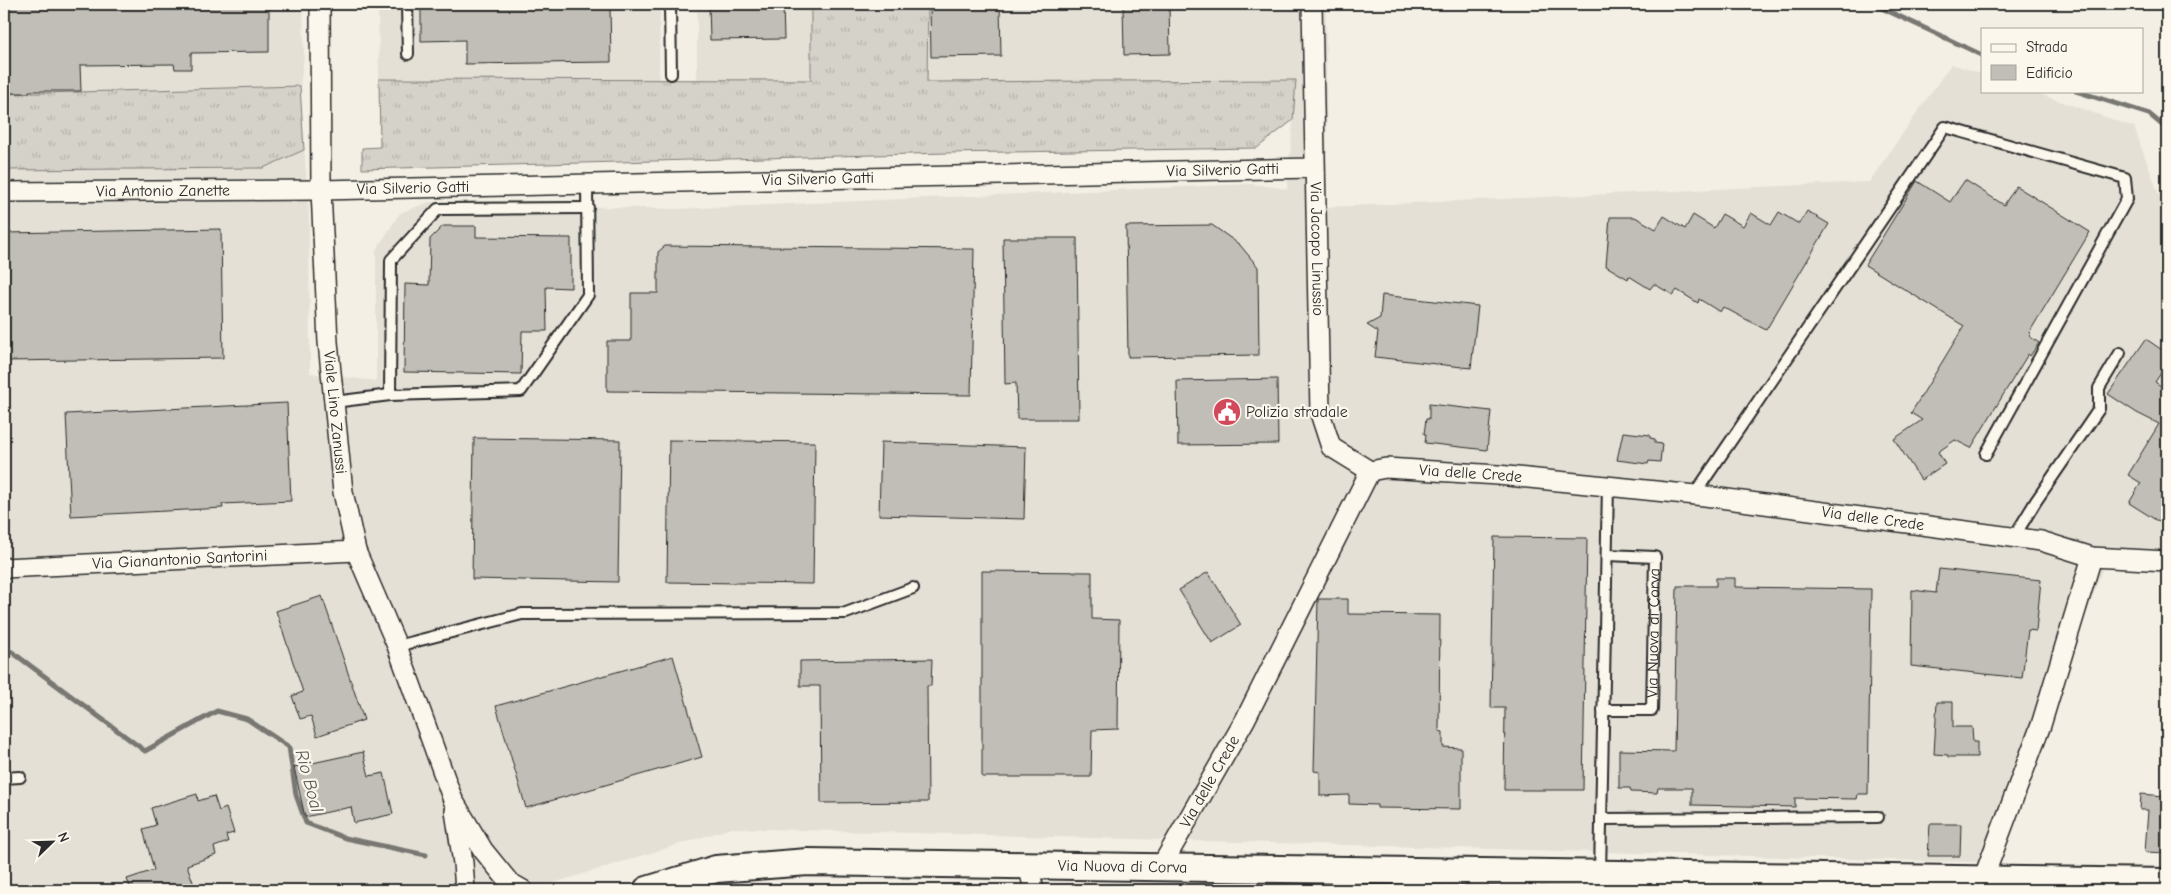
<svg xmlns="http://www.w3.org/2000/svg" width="2171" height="894" viewBox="0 0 2171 894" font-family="'Comic Neue',sans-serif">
  <defs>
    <pattern id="grass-tufts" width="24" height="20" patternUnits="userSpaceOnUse" patternTransform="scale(1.25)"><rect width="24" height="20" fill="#d5d2c9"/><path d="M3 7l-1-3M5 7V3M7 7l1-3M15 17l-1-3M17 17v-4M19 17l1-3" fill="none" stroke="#b7b4ad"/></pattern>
  </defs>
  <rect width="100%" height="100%" fill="#f3efe4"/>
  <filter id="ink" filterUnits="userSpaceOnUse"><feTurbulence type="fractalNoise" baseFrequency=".02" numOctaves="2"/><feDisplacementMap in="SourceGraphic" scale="10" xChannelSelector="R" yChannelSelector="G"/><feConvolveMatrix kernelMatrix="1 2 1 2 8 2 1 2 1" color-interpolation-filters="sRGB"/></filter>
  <g filter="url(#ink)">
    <polygon fill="#e4e0d6" points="4,4 303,4 304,56 300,86 309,217 310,373 376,381 376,250 400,213 429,202 675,209 1251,184 1287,189 1293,121 1257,148 947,153 362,169 362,148 380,147 378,4 660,4 659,79 697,81 697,4 1326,4 1327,207 1869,182 1951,64 1982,74 1982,91 2031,91 2134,127 2167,217 2167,569 2103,567 2000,863 732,828 531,890 4,890"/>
    <g fill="url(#grass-tufts)" stroke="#807e7a">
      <polygon points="811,4 928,4 927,82 1296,80 1293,120 1257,148 947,153 362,169 362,148 380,147 379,79 811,80"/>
      <polygon points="300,86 304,150 263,168 4,170 4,94"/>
    </g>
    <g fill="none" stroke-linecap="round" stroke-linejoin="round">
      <g stroke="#787772" stroke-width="5">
        <polyline points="1873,4 1982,55"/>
        <polyline points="2076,91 2149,114 2167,129"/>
        <polyline points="4,650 12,652 145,751 217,711 247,719 289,747 296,795 306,823 345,838 426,855"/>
      </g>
    </g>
    <g fill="#c0beb6" stroke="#2b2b2b">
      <polygon points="4,4 269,4 269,52 191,53 191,69 175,69 174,64 80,65 81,91 29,91 29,93 4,93"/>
      <polygon points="421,4 610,4 611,62 465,64 465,40 421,41"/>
      <polygon points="709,4 783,4 784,39 710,40"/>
      <polygon points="930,4 1000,4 1001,56 931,57"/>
      <polygon points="1123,4 1169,4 1170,54 1124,55"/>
      <polygon points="1965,180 2004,205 2016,186 2090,232 2029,333 2031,334 2029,336 2039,343 2030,356 2028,354 1971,448 1955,440 1938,452 1945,464 1921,480 1894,439 1922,420 1911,413 1964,326 1865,265 1917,181 1950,202"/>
      <polygon points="1807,211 1829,224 1766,330 1723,307 1720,312 1699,299 1698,303 1677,290 1673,295 1654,284 1650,289 1629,276 1628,279 1606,266 1610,217 1635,217 1656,229 1664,216 1685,229 1693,215 1714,228 1722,214 1743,226 1751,213 1771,225 1779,212 1799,224"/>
      <polygon points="1212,225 1240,245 1258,267 1259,355 1128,357 1126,226"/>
      <polygon points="443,226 476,226 476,237 571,238 571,288 546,287 547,331 522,331 521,374 404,372 405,284 429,285 430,239"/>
      <polygon points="221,229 223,358 4,361 4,233"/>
      <polygon points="1003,238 1077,238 1079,419 1017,419 1016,383 1005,384"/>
      <polygon points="665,246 974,249 971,395 607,391 607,341 631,341 631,293 658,293 658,252"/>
      <polygon points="1382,295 1478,306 1471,368 1375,357 1378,332 1367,325 1380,318"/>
      <polygon points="2146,339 2165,352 2161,360 2167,364 2155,382 2167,390 2167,527 2129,503 2141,483 2128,475 2159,424 2137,413 2108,394"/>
      <polygon points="1277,379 1278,444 1178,445 1177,381"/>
      <polygon points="287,403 291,501 222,504 223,508 71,516 66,414"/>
      <polygon points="1429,404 1491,411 1487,450 1425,443 1426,434 1424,434 1426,419 1429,419"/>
      <polygon points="1623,432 1650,435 1650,438 1655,439 1655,443 1662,444 1660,462 1649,461 1648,464 1617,460"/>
      <polygon points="474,438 620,440 618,582 472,579"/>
      <polygon points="669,440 815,442 813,584 667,582"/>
      <polygon points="881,442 1026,447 1024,519 879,515"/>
      <polygon points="1494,537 1587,538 1583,790 1504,790 1505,708 1491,708"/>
      <polygon points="1939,569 2041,580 2036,631 2028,630 2022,678 1911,666 1912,590 1936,593"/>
      <polygon points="982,571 1092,572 1092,619 1119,620 1118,729 1092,730 1091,777 982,777"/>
      <polygon points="1208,572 1241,625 1212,643 1179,590"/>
      <polygon points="1716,578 1735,578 1735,587 1871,589 1868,794 1858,794 1857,799 1795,798 1795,807 1692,805 1692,788 1658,788 1657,793 1631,792 1630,788 1619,788 1619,750 1674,751 1677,586 1716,586"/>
      <polygon points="322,596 364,720 317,736 311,716 300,719 292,696 303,692 276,611"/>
      <polygon points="1318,599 1348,599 1348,614 1440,615 1439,731 1443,732 1443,747 1461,748 1461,809 1377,808 1377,805 1349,804 1349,795 1320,796 1320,772 1314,771"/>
      <polygon points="673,656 702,757 526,808 496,706"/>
      <polygon points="932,659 931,686 927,686 928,802 821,803 820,686 800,686 800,661"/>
      <polygon points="1937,702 1953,702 1953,727 1972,727 1973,742 1977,742 1977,757 1948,757 1948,755 1934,754"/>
      <polygon points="363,752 369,776 384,773 393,814 354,823 351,807 305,817 294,767"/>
      <polygon points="197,794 198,801 214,796 219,811 226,808 234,833 226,835 228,842 214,847 216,855 187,865 195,888 186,890 131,890 127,879 154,870 143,829 156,825 151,808"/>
      <polygon points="2141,794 2165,796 2165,809 2167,810 2167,853 2145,852 2148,810 2140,810"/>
      <polygon points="1930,824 1961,824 1960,856 1928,856"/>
    </g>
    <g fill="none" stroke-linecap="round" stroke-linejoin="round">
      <defs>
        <g id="lane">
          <polyline points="407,4 408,54"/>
          <polyline points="670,4 671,74"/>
          <polyline points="390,395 391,260 438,209 588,208"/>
          <polyline points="334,402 390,395 521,391 588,295 587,184"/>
          <polyline points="1694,495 1945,127 2125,178 2127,199 1986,454"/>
          <polyline points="2014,537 2036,501 2099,409 2099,388 2120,353"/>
          <polyline points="397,646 522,614 846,613 913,588"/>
          <path id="s1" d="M1603,710H1652L1655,557L1607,555"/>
          <polyline points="4,778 20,777"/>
          <polyline points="1601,819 1878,817"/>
          <polyline points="1600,873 1608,486"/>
        </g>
        <g id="street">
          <path id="s2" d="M320,4L321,190L328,342L343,492L356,551L397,646L453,800L483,850L509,882L523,890"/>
          <path id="s3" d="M1312,4L1320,413L1331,447L1370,471"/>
          <path id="s4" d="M4,192L321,190L1314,168"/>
          <path id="s5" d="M1370,471L1386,468L1498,475L1705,496L2041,541L2092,557L2167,561"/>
          <path id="s6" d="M4,568L356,551"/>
          <polyline points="455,811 463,863 465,890"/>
          <polyline points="1028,865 1034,890"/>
          <path id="s7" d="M1162,865L1245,720L1370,471"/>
          <polyline points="1983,879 2041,725 2092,557"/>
        </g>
        <g id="secondary">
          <path id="s8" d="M647,890L716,869L808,862L2167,882"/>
        </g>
      </defs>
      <use href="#lane" stroke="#2b2b2b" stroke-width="14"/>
      <use href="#street" stroke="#2b2b2b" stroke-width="22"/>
      <use href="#secondary" stroke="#2b2b2b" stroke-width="30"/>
      <use href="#lane" stroke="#fbf7ec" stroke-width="10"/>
      <use href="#street" stroke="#fbf7ec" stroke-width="19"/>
      <use href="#secondary" stroke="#fbf7ec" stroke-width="26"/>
    </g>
  </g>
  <defs>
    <symbol id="civic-disc" viewBox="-11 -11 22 22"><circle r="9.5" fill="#d1495b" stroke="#fbf7ec"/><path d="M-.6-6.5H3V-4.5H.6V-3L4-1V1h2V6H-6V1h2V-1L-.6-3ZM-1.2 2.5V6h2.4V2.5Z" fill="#fff"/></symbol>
  </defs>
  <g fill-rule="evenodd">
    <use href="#civic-disc" x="1211" y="396" width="32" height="32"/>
  </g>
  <g text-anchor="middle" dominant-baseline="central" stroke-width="4.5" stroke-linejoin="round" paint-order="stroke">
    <g font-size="16" fill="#2b2b2b" stroke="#fbf7ec">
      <text stroke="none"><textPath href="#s4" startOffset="1219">Via Silverio Gatti</textPath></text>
      <text stroke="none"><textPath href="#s4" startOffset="814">Via Silverio Gatti</textPath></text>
      <text stroke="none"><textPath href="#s4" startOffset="409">Via Silverio Gatti</textPath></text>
      <text stroke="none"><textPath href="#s4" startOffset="159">Via Antonio Zanette</textPath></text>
      <text stroke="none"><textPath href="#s3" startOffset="245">Via Jacopo Linussio</textPath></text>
      <text stroke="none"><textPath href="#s2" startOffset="409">Viale Lino Zanussi</textPath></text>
      <text stroke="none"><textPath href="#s5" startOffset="101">Via delle Crede</textPath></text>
      <text stroke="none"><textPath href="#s5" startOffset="506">Via delle Crede</textPath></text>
      <text stroke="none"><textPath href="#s6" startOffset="176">Via Gianantonio Santorini</textPath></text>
      <text stroke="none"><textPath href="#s1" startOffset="126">Via Nuova di Corva</textPath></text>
      <text stroke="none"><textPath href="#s7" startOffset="96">Via delle Crede</textPath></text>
      <text stroke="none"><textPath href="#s8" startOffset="479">Via Nuova di Corva</textPath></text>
    </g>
    <g font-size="16" fill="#2b2b2b" stroke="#fbf7ec" text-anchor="start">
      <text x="1246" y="412">Polizia stradale</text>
    </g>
    <g font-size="18" font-style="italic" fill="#585755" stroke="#fbf7ec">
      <text transform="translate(309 781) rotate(75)">Rio Boal</text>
    </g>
  </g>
  <rect width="2171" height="894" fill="none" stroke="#fbf7ec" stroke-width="20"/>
  <rect x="10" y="10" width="2151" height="874" fill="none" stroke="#2b2b2b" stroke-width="2" filter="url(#ink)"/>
  <rect x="1981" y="28" width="162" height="65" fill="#fbf7ec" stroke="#a8a59f"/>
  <rect x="1991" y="44" width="25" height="8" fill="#fbf7ec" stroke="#a8a59f"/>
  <text x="2026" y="52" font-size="15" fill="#2b2b2b">Strada</text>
  <rect x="1991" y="65" width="25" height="15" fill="#c0beb6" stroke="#a8a59f"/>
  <text x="2026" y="78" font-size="15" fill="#2b2b2b">Edificio</text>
  <g transform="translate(52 842) rotate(67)" stroke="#fbf7ec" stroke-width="4" paint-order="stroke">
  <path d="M0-4L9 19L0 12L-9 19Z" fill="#2b2b2b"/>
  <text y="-8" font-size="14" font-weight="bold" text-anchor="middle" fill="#2b2b2b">N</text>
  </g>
</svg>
